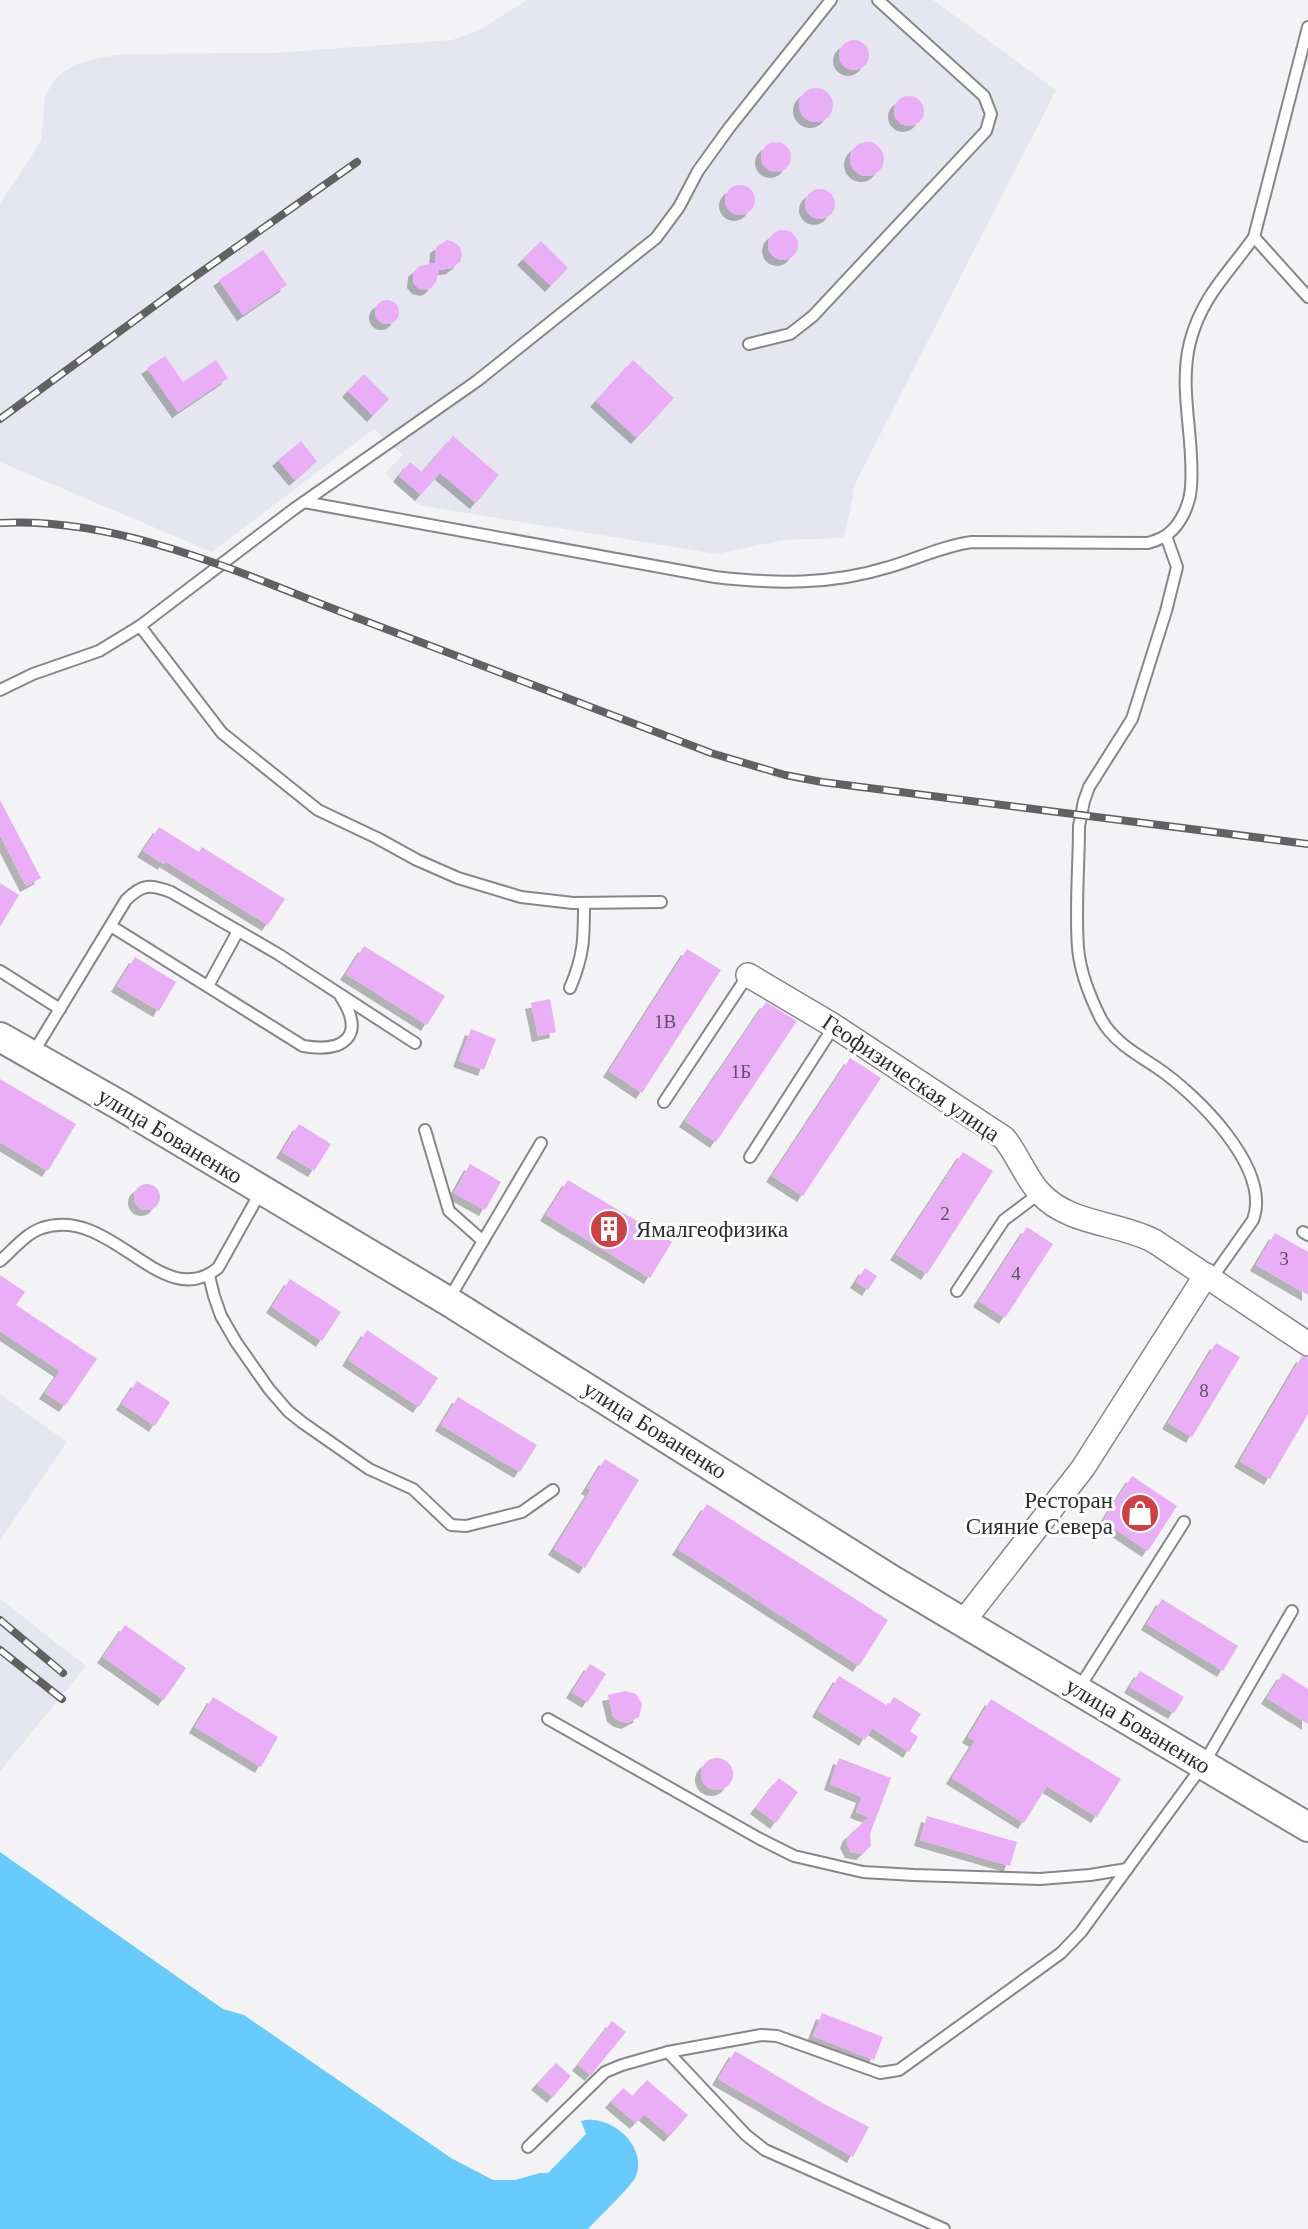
<svg xmlns="http://www.w3.org/2000/svg" width="1308" height="2229" viewBox="0 0 1308 2229" font-family="Georgia,serif">
  <defs>
    <filter id="shadow"><feDropShadow dx="-6" dy="6" stdDeviation="0" flood-color="#0004"/></filter>
  </defs>
  <rect width="100%" height="100%" fill="#f3f3f5"/>
  <g fill="#e6e6f0">
    <polygon points="527,0 933,0 1056,90 856,482 844,538 784,540 716,554 418,505 385,473 403,455 374,429 212,552 0,462 0,204 41,141 45,95 58,76 74,65 98,58 124,54 274,53 452,40 478,31"/>
    <polygon points="0,1394 67,1442 0,1540"/>
    <polygon points="0,1599 86,1666 0,1771"/>
  </g>
  <path fill="#68cbfd" d="M0,1852L223,2009L244,2015L451,2158L493,2180H515L540,2173H548L586,2134L581,2121C610,2113 648,2146 636,2176C634,2184 596,2220 588,2229H0Z"/>
  <g fill="#eaaef6" filter="url(#shadow)">
    <circle cx="854" cy="55" r="15"/>
    <circle cx="816" cy="105" r="17"/>
    <circle cx="909" cy="111" r="15"/>
    <circle cx="867" cy="159" r="17"/>
    <circle cx="776" cy="157" r="15"/>
    <circle cx="740" cy="200" r="15"/>
    <circle cx="820" cy="204" r="15"/>
    <circle cx="783" cy="245" r="15"/>
    <polygon points="447,240 454,242 460,247 462,255 460,262 452,268 439,270 436,282 431,288 426,290 418,288 413,282 414,271 420,266 435,263 436,247"/>
    <polygon points="541,241 568,268 551,286 523,259"/>
    <polygon points="263,250 287,285 243,315 219,280"/>
    <circle cx="387" cy="312" r="12"/>
    <polygon points="165,356 183,382 216,360 228,378 178,412 147,368"/>
    <polygon points="633,360 674,398 637,438 596,401"/>
    <polygon points="364,374 389,399 373,416 348,391"/>
    <polygon points="453,436 499,475 476,503 440,473 421,495 399,476 410,462 422,472"/>
    <polygon points="301,441 317,461 295,480 278,460"/>
    <polygon points="0,800 41,878 26,886 0,835"/>
    <polygon points="159,827 199,852 202,847 285,899 268,925 165,861 164,864 143,851"/>
    <polygon points="0,883 19,895 0,927"/>
    <polygon points="364,946 445,996 427,1025 346,974"/>
    <polygon points="687,949 721,970 642,1093 609,1071"/>
    <polygon points="135,957 176,982 159,1011 117,986"/>
    <polygon points="550,999 556,1032 538,1036 531,1003"/>
    <polygon points="766,1002 797,1021 716,1142 685,1121"/>
    <polygon points="471,1029 496,1039 484,1070 459,1061"/>
    <polygon points="850,1058 881,1078 803,1196 772,1176"/>
    <polygon points="0,1079 76,1124 48,1171 0,1142"/>
    <polygon points="299,1124 331,1144 314,1171 282,1152"/>
    <polygon points="963,1152 993,1171 927,1274 896,1254"/>
    <polygon points="470,1164 501,1182 485,1210 454,1193"/>
    <polygon points="568,1180 672,1242 650,1278 546,1215"/>
    <circle cx="147" cy="1197" r="13"/>
    <polygon points="1027,1227 1053,1244 1005,1318 979,1301"/>
    <polygon points="1275,1233 1308,1252 1308,1295 1256,1265"/>
    <polygon points="865,1268 877,1276 868,1290 856,1282"/>
    <polygon points="0,1275 25,1292 16,1305 97,1359 65,1406 45,1393 60,1371 0,1331"/>
    <polygon points="290,1279 341,1312 322,1341 272,1307"/>
    <polygon points="367,1330 438,1378 419,1407 348,1360"/>
    <polygon points="1216,1343 1240,1357 1192,1437 1168,1423"/>
    <polygon points="1302,1356 1308,1358 1308,1414 1270,1479 1240,1461"/>
    <polygon points="137,1381 170,1402 155,1426 122,1404"/>
    <polygon points="458,1397 537,1445 520,1472 441,1425"/>
    <polygon points="605,1459 639,1480 585,1568 554,1549 591,1490 587,1488"/>
    <polygon points="1132,1476 1177,1506 1148,1551 1103,1521"/>
    <polygon points="707,1504 888,1620 859,1666 678,1549"/>
    <polygon points="1162,1599 1238,1646 1223,1671 1147,1624"/>
    <polygon points="125,1625 186,1668 164,1700 103,1657"/>
    <polygon points="590,1664 606,1674 588,1702 572,1692"/>
    <polygon points="1140,1671 1184,1697 1174,1713 1130,1687"/>
    <polygon points="1283,1673 1308,1689 1308,1724 1267,1698"/>
    <polygon points="839,1676 888,1706 894,1697 921,1714 910,1731 918,1737 909,1752 872,1728 865,1740 818,1711"/>
    <polygon points="625,1691 636,1694 642,1704 639,1717 627,1723 620,1721 613,1716 608,1695"/>
    <polygon points="213,1697 278,1737 261,1767 195,1727"/>
    <polygon points="991,1699 1121,1779 1097,1817 1047,1786 1024,1823 952,1778 975,1741 968,1737"/>
    <circle cx="717" cy="1774" r="16"/>
    <polygon points="839,1758 891,1778 870,1834 871,1846 862,1854 851,1852 846,1842 849,1835 869,1817 856,1812 862,1797 830,1784"/>
    <polygon points="779,1778 798,1792 776,1823 756,1808"/>
    <polygon points="927,1816 1017,1842 1010,1866 920,1840"/>
    <polygon points="822,2013 883,2037 874,2060 813,2036"/>
    <polygon points="612,2021 626,2032 591,2075 578,2065"/>
    <polygon points="735,2051 826,2105 869,2127 853,2157 718,2079"/>
    <polygon points="556,2063 571,2076 553,2097 537,2084"/>
    <polygon points="647,2080 688,2115 670,2136 644,2114 636,2123 611,2102 623,2088 633,2096"/>
  </g>
  <g fill="none" stroke-linecap="round" stroke-linejoin="round">
    <defs>
      <g id="service">
        <polyline points="1308,27 1254,237 1308,297"/>
        <polyline points="749,344 790,334 813,316 986,131 991,114 984,96 878,0"/>
        <path d="M304,502L715,577C775,584 831,585 889,567C917,559 942,546 972,542L1148,543C1154,541 1162,539 1168,534C1181,524 1190,504 1191,487C1195,439 1178,390 1190,342C1202,296 1228,274 1254,237"/>
        <path d="M1166,536L1177,567L1166,611L1132,719L1089,787L1084,801L1079,826C1079,866 1075,908 1078,948C1080,972 1090,997 1101,1019C1113,1041 1136,1054 1156,1067C1196,1094 1272,1168 1253,1220L1212,1278"/>
        <polyline points="140,626 222,733 318,810 377,838 417,860 458,878 521,897 573,903 661,902"/>
        <polyline points="0,690 33,674 99,651 140,626 294,509 477,381 656,238 679,207 698,171 729,128 831,0"/>
        <path d="M111,926L303,1046C344,1053 366,1036 341,997"/>
        <polyline points="0,971 60,1009"/>
        <polyline points="208,986 238,931"/>
        <path d="M570,988C584,955 584,939 584,903"/>
        <path d="M33,1053L126,900C142,884 150,884 171,892L278,954L415,1043"/>
        <polyline points="664,1102 748,975"/>
        <polyline points="425,1130 449,1211 483,1241 449,1299"/>
        <polyline points="750,1157 834,1026"/>
        <polyline points="1303,1232 1308,1235"/>
        <polyline points="483,1241 541,1143"/>
        <path d="M0,1261C13,1250 25,1234 42,1228C113,1205 161,1314 218,1268L261,1191"/>
        <polyline points="209,1276 214,1296 221,1316 236,1342 269,1389 288,1411 303,1423 369,1469 413,1489 451,1525 466,1526 522,1512 553,1490"/>
        <polyline points="957,1291 1004,1220 1040,1193"/>
        <polyline points="1079,1688 1184,1522"/>
        <polyline points="548,1719 760,1839 794,1856 863,1872 914,1875 1040,1879 1090,1875 1127,1869"/>
        <polyline points="668,2052 746,2135 765,2150 944,2229"/>
        <polyline points="528,2147 605,2072 622,2065 668,2052 761,2035 777,2036 880,2073 899,2070 1061,1953 1081,1932 1203,1765 1292,1611"/>
      </g>
      <g id="minor">
        <path d="M748,975L834,1026L1004,1138C1018,1155 1025,1177 1040,1193C1069,1225 1118,1222 1154,1241L1308,1344"/>
        <polyline points="963,1622 1083,1468 1206,1275"/>
      </g>
      <polyline id="tertiary" points="0,1037 123,1107 448,1301 892,1580 1308,1827"/>
    </defs>
    <use href="#service" stroke="#878789" stroke-width="14"/>
    <use href="#minor" stroke="#878789" stroke-width="26"/>
    <use href="#tertiary" stroke="#878789" stroke-width="32"/>
    <use href="#service" stroke="#fff" stroke-width="10"/>
    <use href="#minor" stroke="#fff" stroke-width="23"/>
    <use href="#tertiary" stroke="#fff" stroke-width="28"/>
    <defs>
      <g id="rail">
        <polyline points="0,419 187,282 357,162"/>
        <path d="M0,523C125,517 246,576 360,619C477,664 594,708 711,753L785,775L822,782L1308,844"/>
        <polyline points="0,1620 63,1673"/>
        <polyline points="0,1650 62,1699"/>
      </g>
    </defs>
    <use href="#rail" stroke="#616162" stroke-width="8"/>
    <use href="#rail" stroke="#fff" stroke-width="5" stroke-dasharray="16" stroke-linecap="butt"/>
  </g>
  <defs>
    <symbol id="building-disc" viewBox="-11 -11 22 22"><circle r="9.5" fill="#cf4042" stroke="#fff"/><path d="M-4-6H4V6H1V3H-1V6H-4ZM-2.5-4.3h1.7v1.8h-1.7ZM.8-4.3h1.7v1.8H.8ZM-2.5-1h1.7V.8h-1.7ZM.8-1h1.7V.8H.8Z" fill="#fff"/></symbol>
    <symbol id="shop-disc" viewBox="-11 -11 22 22"><circle r="9.5" fill="#cf4042" stroke="#fff"/><path d="M-5-2.5h2.3a2.7 3.5 0 0 1 5.4 0H5L5.5 6h-11ZM-1.5-2.5h3a1.5 2.3 0 0 0-3 0Z" fill="#fff"/></symbol>
  </defs>
  <g fill-rule="evenodd">
    <use href="#building-disc" x="587" y="1207" width="44" height="44"/>
    <use href="#shop-disc" x="1118" y="1491" width="44" height="44"/>
  </g>
  <g text-anchor="middle" dominant-baseline="central" stroke-width="6" stroke-linejoin="round" paint-order="stroke">
    <g font-size="19" fill="#5d4e61">
      <text x="665" y="1021">1В</text>
      <text x="741" y="1071">1Б</text>
      <text x="945" y="1213">2</text>
      <text x="1284" y="1258">3</text>
      <text x="1016" y="1273">4</text>
      <text x="1204" y="1390">8</text>
    </g>
    <g font-size="23" fill="#2e2e2f" stroke="#fff">
      <text transform="translate(911 1078) rotate(34)">Геофизическая улица</text>
      <text transform="translate(170 1136) rotate(31)">улица Бованенко</text>
      <text transform="translate(655 1430) rotate(32)">улица Бованенко</text>
      <text transform="translate(1138 1726) rotate(31)">улица Бованенко</text>
    </g>
    <g font-size="23" fill="#2e2e2f" stroke="#fff" text-anchor="start">
      <text x="636" y="1229">Ямалгеофизика</text>
      <text x="1113" y="1500" text-anchor="end">Ресторан<tspan x="1113" dy="26">Сияние Севера</tspan></text>
    </g>
  </g>
</svg>
